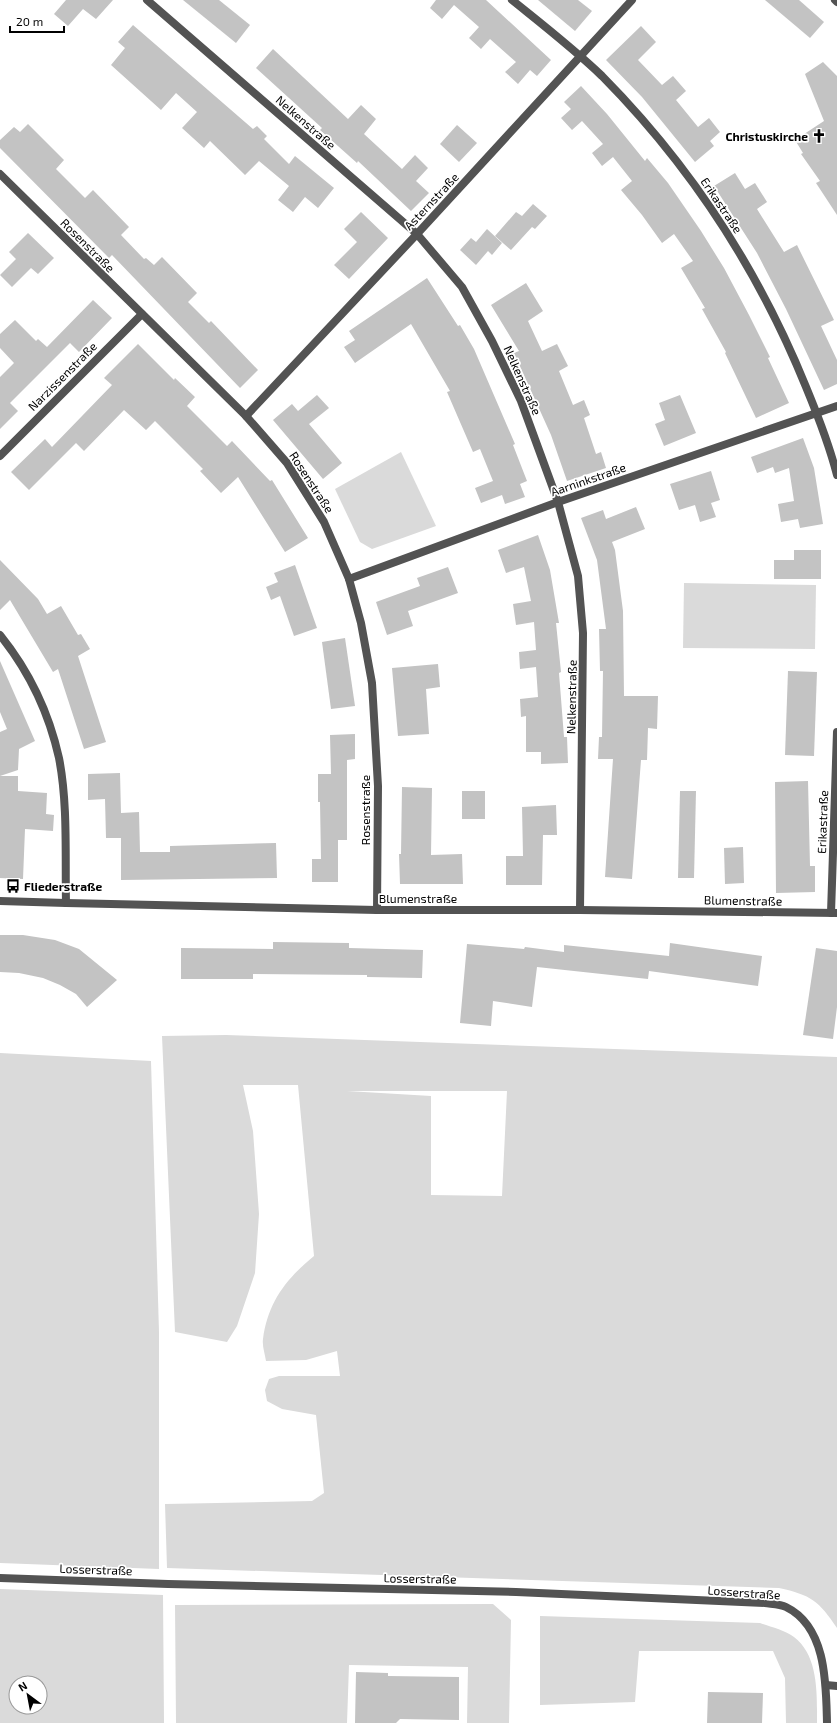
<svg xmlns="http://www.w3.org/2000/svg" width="837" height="1723" viewBox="0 0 837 1723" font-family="'Exo 2',sans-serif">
  <rect width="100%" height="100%" fill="#fff"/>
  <g fill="#dadada" fill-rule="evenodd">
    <polygon points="401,452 436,526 372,549 360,542 335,489"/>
    <polygon points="684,583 816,585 815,649 683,648"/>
    <path d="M226,1035L837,1057V1628C819,1601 811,1595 779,1588L167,1568L165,1504L312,1501L324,1493L316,1415L282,1409L267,1401L265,1390L269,1379L279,1376H340L337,1351L306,1360L266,1361C265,1354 262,1346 263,1339C268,1302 286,1279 314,1256L298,1085H243L253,1131L259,1214L255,1273L237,1326L227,1342L175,1332L162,1036ZM347,1091H507L502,1196L431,1195V1096Z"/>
    <polygon points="0,1053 151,1061 159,1332 159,1569 0,1563"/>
    <path d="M0,1589L163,1595L164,1723H0ZM16,1683H40V1707H16Z"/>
    <polygon points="493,1604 511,1620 509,1723 467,1723 468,1667 349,1665 347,1723 176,1723 175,1605"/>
    <path d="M540,1616L760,1623C771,1627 785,1630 794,1637C819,1656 817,1695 817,1723H786L785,1678L773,1651H639L635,1702L540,1705Z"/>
  </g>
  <g fill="#c3c3c3">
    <polygon points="66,0 113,0 96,19 83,9 68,26 54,14"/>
    <polygon points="183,0 219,0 250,25 236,43"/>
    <polygon points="436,0 486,0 551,60 537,76 530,70 518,84 505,72 516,62 490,39 481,49 469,38 479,27 454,5 442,19 430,8"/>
    <polygon points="538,0 578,0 592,11 575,31"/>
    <polygon points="765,0 799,0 824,22 810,38"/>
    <polygon points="133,25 253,129 257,126 267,136 264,139 289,164 295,156 334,188 318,208 305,197 293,212 278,200 289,186 259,161 245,175 210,141 204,148 182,128 197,112 176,93 161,110 111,65 125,48 118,42"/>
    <polygon points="641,26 656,42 638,60 662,85 673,76 686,91 676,100 698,127 709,118 720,132 710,141 714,146 695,162 642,97 606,60"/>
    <polygon points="273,49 348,119 361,105 376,119 364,134 402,169 415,155 428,168 416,181 429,193 411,211 358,161 357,163 320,130 322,128 256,68"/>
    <polygon points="823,62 837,76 837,215 816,183 820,181 801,154 803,153 795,140 824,121 805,74"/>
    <polygon points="581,86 607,114 645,161 647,158 668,183 701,231 724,268 749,315 770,357 768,358 789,403 756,418 725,353 726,352 702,309 705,308 681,268 693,261 674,234 662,243 642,215 621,190 632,181 613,157 602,166 592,153 603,144 582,121 572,130 561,118 571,109 564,102"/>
    <polygon points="28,124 64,160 56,169 85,198 93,190 129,227 121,235 144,259 146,258 154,265 162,257 197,293 188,302 209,323 211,321 258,370 240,388 112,255 109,258 0,148 0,140 14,127 20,132"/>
    <polygon points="457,125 477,143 459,162 440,144"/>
    <polygon points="735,173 745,189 755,183 767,202 757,209 784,252 797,245 834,320 821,326 837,360 837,384 824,390 786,309 757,253 714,186"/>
    <polygon points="533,204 547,216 535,229 532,227 511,250 495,236 516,212 522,216"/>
    <polygon points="361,212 388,238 349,279 334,265 357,242 344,229"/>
    <polygon points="487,229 502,243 492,255 488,251 476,265 460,250 471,238 476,242"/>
    <polygon points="28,233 54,258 38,274 31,268 12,287 0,275 16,259 9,252"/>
    <polygon points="427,278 458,326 460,325 474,349 515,444 513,445 527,481 520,484 525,497 505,504 502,495 481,503 475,488 493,481 480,449 473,452 447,392 450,391 411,324 355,363 344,347 355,340 349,331"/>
    <polygon points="526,283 543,311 528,321 542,351 557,344 568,366 559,371 573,405 584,400 590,415 584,418 596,454 601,452 606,468 567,481 551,435 514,353 519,351 491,305"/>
    <polygon points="93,300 112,318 79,352 70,343 10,403 18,411 0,429 0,377 14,363 0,348 0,334 15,320 36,341 38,339 47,347"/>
    <polygon points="138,344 174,380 175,378 195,397 187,406 227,446 232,441 270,481 272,480 308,538 285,552 238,477 221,493 200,471 203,469 155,421 146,430 124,410 84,451 76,443 29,490 11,472 45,439 52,447 112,385 104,378"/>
    <polygon points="317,395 329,408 309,424 342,463 323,479 273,420 292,404 298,411"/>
    <polygon points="680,395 696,433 664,446 655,424 665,420 659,403"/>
    <polygon points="803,438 814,468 823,524 800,528 798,519 781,522 778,504 794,501 789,468 775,473 773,467 757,473 751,457"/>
    <polygon points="711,471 720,500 711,503 716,517 700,522 695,505 679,510 670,484"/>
    <polygon points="636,507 645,529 612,542 615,550 623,611 624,696 658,696 657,729 648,728 647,760 641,760 632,879 605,877 613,759 598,759 599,737 602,737 603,671 600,671 599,629 606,629 597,560 581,518 603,510 606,519"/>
    <polygon points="538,535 550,570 559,623 556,623 561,672 559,673 564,737 567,737 568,763 541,764 541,752 526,752 526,716 521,717 520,699 538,697 536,667 520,669 519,652 536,650 534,622 516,625 513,604 531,601 524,567 506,573 498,550"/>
    <polygon points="794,550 821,550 821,579 774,579 774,560 794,560"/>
    <polygon points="0,560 38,599 47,614 61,606 78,635 81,634 90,649 78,656 106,742 84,749 58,669 53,672 10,600 0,610"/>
    <polygon points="295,565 317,628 294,636 280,596 271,600 266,587 278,582 274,573"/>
    <polygon points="448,567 458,593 408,611 413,626 387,635 376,602 420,586 417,578"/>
    <polygon points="345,638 355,706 331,709 322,642"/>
    <polygon points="0,661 35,741 19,749 18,770 0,776 0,732 7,729 0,712"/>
    <polygon points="438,664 440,687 426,689 429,734 398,736 392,668"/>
    <polygon points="788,671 817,672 814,756 785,755"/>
    <polygon points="355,734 355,759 347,760 347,840 338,840 338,882 312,882 312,859 321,859 320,802 318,802 318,774 331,774 330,735"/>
    <polygon points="120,773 121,813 139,812 140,852 170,852 170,846 276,843 277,878 121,880 121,838 106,838 105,799 88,800 88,774"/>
    <polygon points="0,776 18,776 18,791 47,793 46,814 54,815 53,831 25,829 23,879 0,878"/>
    <polygon points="808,781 810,866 815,866 815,892 776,893 775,782"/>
    <polygon points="402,787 432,788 431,855 462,854 463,884 400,884 399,854 401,854"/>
    <rect x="462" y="791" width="23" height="28"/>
    <polygon points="680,791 696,791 694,878 678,878"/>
    <polygon points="556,805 557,835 543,835 542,885 506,885 506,856 523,856 522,807"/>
    <polygon points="743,847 744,883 725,884 724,848"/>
    <polygon points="0,935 23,935 55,940 79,949 117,980 87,1007 76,994 60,985 43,978 19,973 0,972"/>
    <polygon points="273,942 349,943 349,948 423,950 422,978 367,977 367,975 253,974 253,979 181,979 181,948 273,949"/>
    <polygon points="670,943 762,956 758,986 649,971 648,979 537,967 532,1007 493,1001 491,1026 460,1023 467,944 524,949 525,947 564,952 564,945 669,956"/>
    <polygon points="816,948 837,951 837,1007 833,1039 803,1035"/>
    <polygon points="356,1672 388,1673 388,1676 459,1677 459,1720 400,1719 396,1723 355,1723"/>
    <polygon points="708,1692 763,1693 762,1723 707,1723"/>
  </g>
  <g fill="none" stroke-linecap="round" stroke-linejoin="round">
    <g stroke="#535353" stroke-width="8">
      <polyline points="147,0 417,234 462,287 492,341 521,401 558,502 578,576 583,633 580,910"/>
      <path d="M512,0C543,25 574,49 602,76C690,165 759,271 806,387C818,416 829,444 837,475"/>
      <polyline points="835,0 837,2"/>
      <polyline points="0,174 246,416 287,463 324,522 349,579 361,623 372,683 378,786 377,910"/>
      <polyline points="246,416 417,234 632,0"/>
      <polyline points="0,456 142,314"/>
      <polyline points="349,579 558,502 837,406"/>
      <path d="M0,635C29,671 49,713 59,758C68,804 65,856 66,903"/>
      <polyline points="0,901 66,903 377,910 580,910 837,913"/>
      <polyline points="831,913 837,732"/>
      <path d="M0,1578L168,1584L516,1592L765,1603C771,1604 780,1604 786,1607C827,1627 826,1685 827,1723"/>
      <polyline points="826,1685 837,1686"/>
    </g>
  </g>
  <defs>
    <symbol id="church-bare" viewBox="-9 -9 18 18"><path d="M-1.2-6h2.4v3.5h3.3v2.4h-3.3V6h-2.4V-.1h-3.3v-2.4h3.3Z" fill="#000" stroke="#fff" stroke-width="2.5" paint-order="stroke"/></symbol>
    <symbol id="bus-bare" viewBox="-9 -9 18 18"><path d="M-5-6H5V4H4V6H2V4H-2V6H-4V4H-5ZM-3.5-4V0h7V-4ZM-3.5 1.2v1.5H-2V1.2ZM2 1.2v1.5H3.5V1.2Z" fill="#000" stroke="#fff" stroke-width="2.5" paint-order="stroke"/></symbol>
  </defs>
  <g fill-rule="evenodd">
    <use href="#church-bare" x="809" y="126" width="20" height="20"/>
    <use href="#bus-bare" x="3" y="876" width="20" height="20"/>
  </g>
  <g text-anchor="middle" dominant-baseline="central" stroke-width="3.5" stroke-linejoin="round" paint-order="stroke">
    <g font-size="12" fill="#000" stroke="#fff">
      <text transform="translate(306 122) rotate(41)">Nelkenstraße</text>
      <text transform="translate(431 201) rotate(-47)">Asternstraße</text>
      <text transform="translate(722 205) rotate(56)">Erikastraße</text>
      <text transform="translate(88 245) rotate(45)">Rosenstraße</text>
      <text transform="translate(62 376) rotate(-45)">Narzissenstraße</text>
      <text transform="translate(523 380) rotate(66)">Nelkenstraße</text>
      <text transform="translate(588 479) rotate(-19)">Aarninkstraße</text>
      <text transform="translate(312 482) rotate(57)">Rosenstraße</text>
      <text transform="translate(571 697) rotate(-89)">Nelkenstraße</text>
      <text transform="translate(365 810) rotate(-90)">Rosenstraße</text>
      <text transform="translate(822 822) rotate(-88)">Erikastraße</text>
      <text x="418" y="898">Blumenstraße</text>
      <text transform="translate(743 900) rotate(1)">Blumenstraße</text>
      <text transform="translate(96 1569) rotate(2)">Losserstraße</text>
      <text transform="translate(420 1578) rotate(1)">Losserstraße</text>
      <text transform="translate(744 1592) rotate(4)">Losserstraße</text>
    </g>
    <g font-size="12" font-weight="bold" fill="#000" stroke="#fff" text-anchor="end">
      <text x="808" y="136">Christuskirche</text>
      <text x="24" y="886" text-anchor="start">Fliederstraße</text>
    </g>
  </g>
  <g transform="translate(28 1695) rotate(328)"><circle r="19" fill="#ffffff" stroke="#999999"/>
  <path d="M0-3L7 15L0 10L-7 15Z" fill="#000000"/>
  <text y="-6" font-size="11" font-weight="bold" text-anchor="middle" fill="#000000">N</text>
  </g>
  <path d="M10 26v6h54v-6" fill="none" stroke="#000000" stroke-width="2"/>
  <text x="16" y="26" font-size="12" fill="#000000" stroke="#ffffff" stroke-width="3" paint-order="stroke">20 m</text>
</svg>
